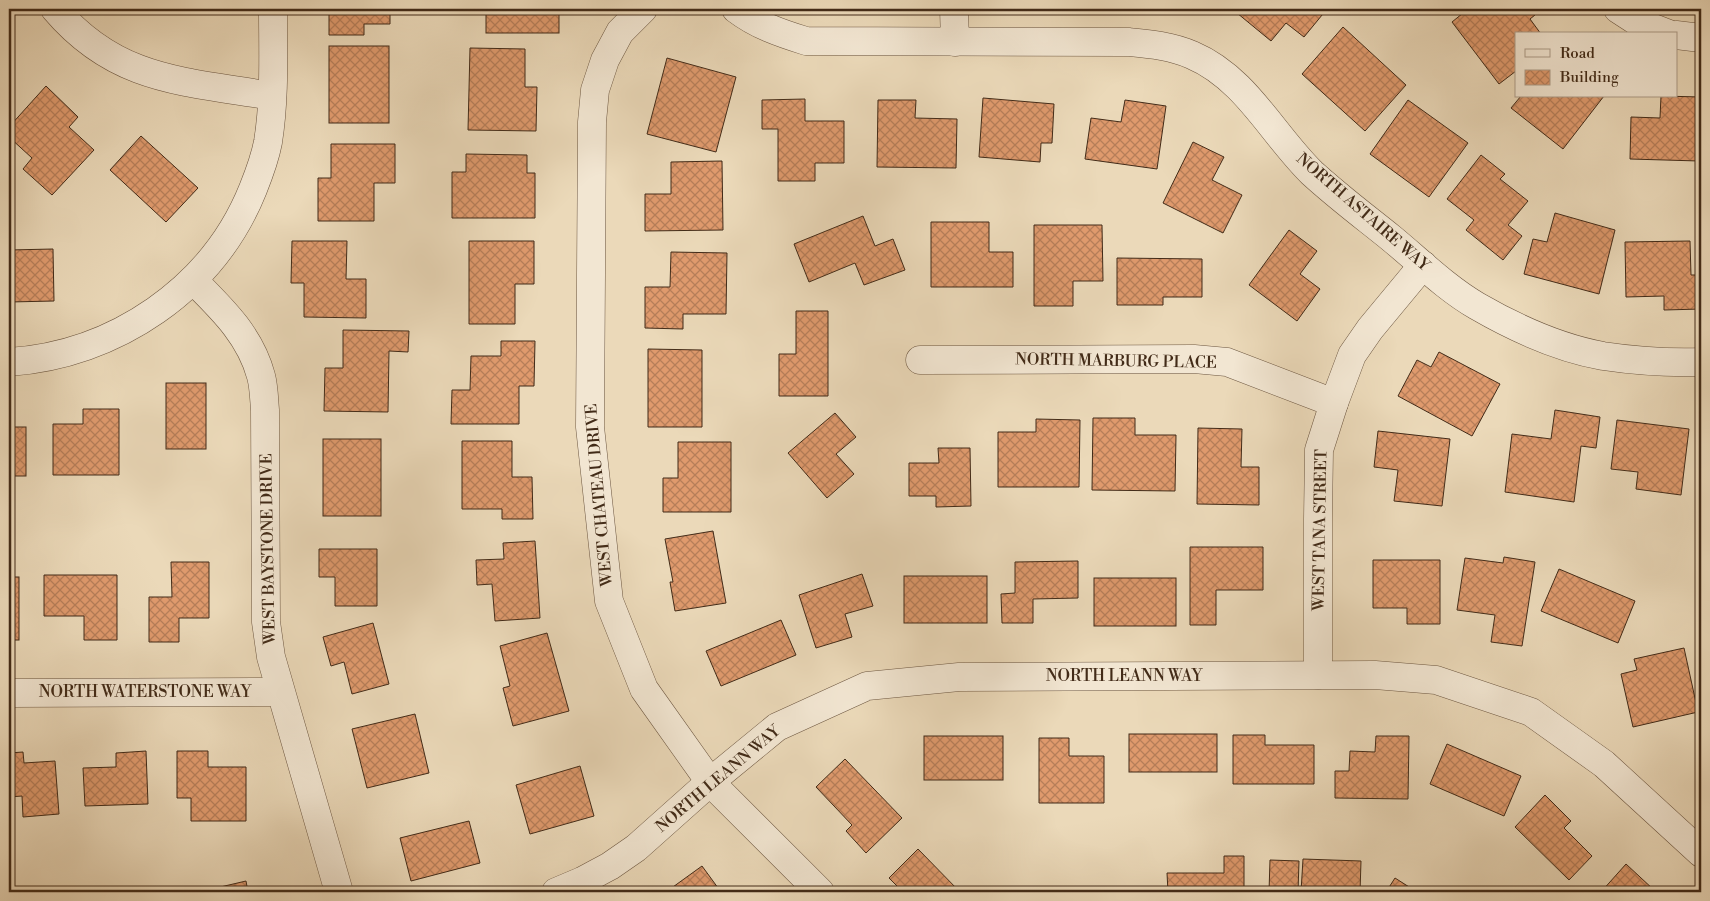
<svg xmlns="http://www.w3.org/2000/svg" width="1710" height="901" viewBox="0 0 1710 901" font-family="'Libre Bodoni',serif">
  <defs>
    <pattern id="building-cross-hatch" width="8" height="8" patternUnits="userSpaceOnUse" patternTransform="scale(1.25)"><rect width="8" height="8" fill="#df9a6d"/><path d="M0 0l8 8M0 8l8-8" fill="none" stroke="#b67e59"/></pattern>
  </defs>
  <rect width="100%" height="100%" fill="#ebd9b9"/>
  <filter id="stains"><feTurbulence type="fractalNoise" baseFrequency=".004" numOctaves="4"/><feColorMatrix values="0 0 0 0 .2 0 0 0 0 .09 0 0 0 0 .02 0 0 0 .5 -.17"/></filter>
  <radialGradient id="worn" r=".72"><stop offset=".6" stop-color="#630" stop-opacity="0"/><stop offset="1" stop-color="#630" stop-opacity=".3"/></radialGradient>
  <g fill="url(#building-cross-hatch)" stroke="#422b18">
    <polygon points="329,9 390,9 390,24 364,24 364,35 329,35"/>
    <rect x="486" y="9" width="73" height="24"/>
    <polygon points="1240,9 1327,9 1304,37 1286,23 1271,41 1237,13"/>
    <polygon points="1468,9 1530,9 1535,15 1530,19 1541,34 1516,34 1516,71 1499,84 1452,22"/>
    <polygon points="1343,27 1406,85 1365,131 1302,74"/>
    <rect x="329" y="46" width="60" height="77"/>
    <polygon points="470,48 525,49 525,87 537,87 536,131 468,130"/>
    <polygon points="667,58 736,77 716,152 647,134"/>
    <polygon points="46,86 78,117 69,127 94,150 52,195 23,169 32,158 9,137 9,127"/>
    <polygon points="1521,96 1604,96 1563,149 1511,108"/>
    <polygon points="1661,96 1701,97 1699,161 1630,159 1631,117 1660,118"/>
    <polygon points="983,98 1054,104 1052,143 1041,143 1040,162 979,157"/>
    <polygon points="805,99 805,121 844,121 844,163 815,163 815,181 778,181 778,129 762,129 762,100"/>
    <polygon points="878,100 916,100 915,118 957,119 956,168 877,167"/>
    <polygon points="1125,100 1166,106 1157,169 1085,159 1091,118 1121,122"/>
    <polygon points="1408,100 1468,143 1429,197 1370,154"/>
    <polygon points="141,136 198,188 166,222 110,170"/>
    <polygon points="1193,142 1224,157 1212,180 1242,195 1223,233 1163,203"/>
    <polygon points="331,144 395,144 395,183 374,183 374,221 318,221 318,178 331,178"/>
    <polygon points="466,154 527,155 527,173 535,173 535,218 452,218 452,172 466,172"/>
    <polygon points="1481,155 1505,174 1500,179 1528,201 1508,225 1522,236 1503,260 1466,230 1474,220 1447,199"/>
    <polygon points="722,161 723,230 645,231 645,194 671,194 671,162"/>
    <polygon points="1555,213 1615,230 1599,294 1524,274 1533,239 1547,242"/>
    <polygon points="863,216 875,246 893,239 905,270 864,285 855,263 809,282 794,244"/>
    <polygon points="931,222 989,222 989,252 1013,252 1013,287 931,287"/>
    <polygon points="1034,225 1102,225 1103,281 1073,281 1073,306 1034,306"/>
    <polygon points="1289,230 1317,251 1300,274 1320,289 1297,321 1249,285"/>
    <polygon points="292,241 347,241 346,279 366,279 366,318 304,317 304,283 291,283"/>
    <polygon points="469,241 534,241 534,284 515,284 515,324 469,324"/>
    <polygon points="1690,241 1691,275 1701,275 1701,309 1664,310 1664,296 1626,297 1625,242"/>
    <polygon points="53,249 54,301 9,302 9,250"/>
    <polygon points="671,252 727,253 726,314 683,314 683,329 645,328 645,287 670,287"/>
    <polygon points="1117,258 1202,259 1202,297 1163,297 1163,305 1117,305"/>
    <polygon points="796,311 828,311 828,396 779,396 779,354 796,354"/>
    <polygon points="343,330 409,331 408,352 389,351 388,412 324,411 325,368 343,368"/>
    <polygon points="501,341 535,341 534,386 519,386 519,424 451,424 452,390 470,390 471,356 501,356"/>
    <polygon points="648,349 702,350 702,427 648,427"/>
    <polygon points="1439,352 1500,384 1472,436 1398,396 1417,360 1431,367"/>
    <rect x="166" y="383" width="40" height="66"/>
    <polygon points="83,409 119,409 119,475 53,475 53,424 83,424"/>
    <polygon points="1555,410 1600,417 1596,448 1581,446 1574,502 1505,492 1512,434 1551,439"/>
    <polygon points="835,413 856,437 836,454 854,474 827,498 788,453"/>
    <polygon points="1093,418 1135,418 1135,435 1176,435 1175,491 1092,490"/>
    <polygon points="1036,419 1080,420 1079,487 998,487 998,432 1036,432"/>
    <polygon points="1617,420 1689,429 1681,495 1636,489 1638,472 1611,469"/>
    <rect x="9" y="427" width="17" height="49"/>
    <polygon points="1198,428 1242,429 1241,467 1259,467 1259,505 1197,504"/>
    <polygon points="1378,431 1450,439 1442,506 1394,501 1398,470 1374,467"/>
    <rect x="323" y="439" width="58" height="77"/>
    <polygon points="462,441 512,441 512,477 532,477 533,519 502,519 502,509 462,509"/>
    <polygon points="678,442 731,442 731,512 663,512 663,478 678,478"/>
    <polygon points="938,448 970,448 971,506 936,507 936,496 909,496 909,463 939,463"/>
    <polygon points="713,531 726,603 675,611 670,582 673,582 665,539"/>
    <polygon points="535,541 540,618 495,621 492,584 477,585 476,560 504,559 503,543"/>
    <polygon points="1190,547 1263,547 1263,590 1216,590 1216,625 1190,625"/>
    <polygon points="319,549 377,549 377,606 335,606 335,577 319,577"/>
    <polygon points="1504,557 1535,562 1522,646 1491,642 1495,615 1457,610 1465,558 1503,563"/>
    <polygon points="1373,560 1440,560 1440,624 1407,624 1407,608 1373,608"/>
    <polygon points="1078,561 1078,598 1033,599 1033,623 1002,623 1001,594 1015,593 1015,562"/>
    <polygon points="171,562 209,562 209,618 179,618 179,642 149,642 149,597 172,597"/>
    <polygon points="1559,569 1635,601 1618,643 1541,611"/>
    <polygon points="862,574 873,606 845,614 852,637 816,648 799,595"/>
    <polygon points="44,575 117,575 117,640 84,640 84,616 44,616"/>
    <rect x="904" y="576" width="83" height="47"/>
    <rect x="9" y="577" width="10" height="63"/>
    <rect x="1094" y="578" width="82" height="48"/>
    <polygon points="781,620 796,655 721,686 706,651"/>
    <polygon points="373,623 389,684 352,694 344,662 331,666 323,637"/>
    <polygon points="547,633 569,711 513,726 503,688 510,686 500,646"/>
    <polygon points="1684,648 1698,712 1633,727 1621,674 1637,670 1634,659"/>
    <polygon points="415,714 429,773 367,788 352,729"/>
    <rect x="1129" y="734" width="88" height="38"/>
    <polygon points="1233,735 1265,735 1265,745 1314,745 1314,784 1233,784"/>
    <rect x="924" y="736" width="79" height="44"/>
    <polygon points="1376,736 1409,736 1408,799 1335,798 1335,771 1349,771 1350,751 1375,752"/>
    <polygon points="1039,738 1069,738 1069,756 1104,756 1104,803 1039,803"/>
    <polygon points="1447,744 1521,776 1504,816 1430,784"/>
    <polygon points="146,751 148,804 85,806 83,768 116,767 116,753"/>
    <polygon points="177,751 208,751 208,767 246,767 246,821 191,821 191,798 177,798"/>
    <polygon points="23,752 24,763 55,761 59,814 23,817 22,796 9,797 9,753"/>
    <polygon points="845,759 902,818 866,853 846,831 852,825 816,787"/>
    <polygon points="580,766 594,816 530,834 516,785"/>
    <polygon points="1545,795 1571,821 1564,828 1592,856 1569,880 1515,827"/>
    <polygon points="469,821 480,863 411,881 400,838"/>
    <polygon points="918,849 960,892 903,892 889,878"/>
    <polygon points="1224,856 1244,856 1244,892 1168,892 1167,873 1224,873"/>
    <polygon points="1303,859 1361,861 1360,892 1301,892"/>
    <polygon points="1270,860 1299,861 1298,892 1269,892"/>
    <polygon points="1626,864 1654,890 1651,892 1601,892"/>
    <polygon points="702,866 721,892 666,892"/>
    <polygon points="1395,878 1417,892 1386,892"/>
    <polygon points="246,881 248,892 199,892"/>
    <polygon points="150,889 150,892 94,892 94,890"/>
  </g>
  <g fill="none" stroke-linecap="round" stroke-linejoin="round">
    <defs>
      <g id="minor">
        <path d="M55,9C117,82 185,81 272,96"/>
        <path d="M736,9C757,25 780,33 806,41L1129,42C1150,44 1172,46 1192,55C1246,78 1272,134 1312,173C1337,196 1365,217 1391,238C1419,261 1446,288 1477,306C1515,328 1559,348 1603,356C1636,361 1668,363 1701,362"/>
        <polyline points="954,9 955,42"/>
        <polyline points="1618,9 1638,22 1669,34"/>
        <polyline points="1676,35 1701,38"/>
        <path d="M193,280C221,308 250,335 261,376C264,387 264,399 265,410L266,622L271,657L339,892"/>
        <polyline points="920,360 1194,359 1227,362 1334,403"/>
        <path d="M9,362C115,355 213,289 253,189C259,174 265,158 268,142C275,98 273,53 273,9"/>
        <polyline points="1318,675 1318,519 1319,450 1334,403 1352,355 1370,329 1423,265"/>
        <polyline points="9,693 280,692"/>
        <polyline points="556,892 582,881 610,866 636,848 710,782 777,727 867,686 959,677 1375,675 1436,680 1531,712 1604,764 1701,853"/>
      </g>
      <polyline id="tertiary" points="643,9 620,32 605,60 595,90 592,122 590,427 609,601 644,689 710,782 820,892"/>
    </defs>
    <use href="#minor" stroke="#6c5640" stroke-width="29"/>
    <use href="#tertiary" stroke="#6c5640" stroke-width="29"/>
    <use href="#minor" stroke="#f2e6d2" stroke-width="28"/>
    <use href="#tertiary" stroke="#f2e6d2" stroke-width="28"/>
  </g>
  <g text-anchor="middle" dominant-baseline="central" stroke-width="5" stroke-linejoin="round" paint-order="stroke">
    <g font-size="16" fill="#422b18" stroke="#f2e6d2">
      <text transform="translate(1363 212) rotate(41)">NORTH ASTAIRE WAY</text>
      <text transform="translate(1116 361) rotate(1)">NORTH MARBURG PLACE</text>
      <text transform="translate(599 495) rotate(-95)">WEST CHATEAU DRIVE</text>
      <text transform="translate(1320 530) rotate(-89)">WEST TANA STREET</text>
      <text transform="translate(268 549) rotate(-91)">WEST BAYSTONE DRIVE</text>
      <text x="1124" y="676">NORTH LEANN WAY</text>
      <text x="145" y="692">NORTH WATERSTONE WAY</text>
      <text transform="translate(718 779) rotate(-40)">NORTH LEANN WAY</text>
    </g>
  </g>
  <rect width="1710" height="901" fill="none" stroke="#ebd9b9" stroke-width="30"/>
  <rect x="10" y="10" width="1690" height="881" fill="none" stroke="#422b18" stroke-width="2.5"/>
  <rect x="15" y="15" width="1680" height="871" fill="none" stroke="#422b18"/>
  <rect x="1515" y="32" width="162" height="65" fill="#f2e6d2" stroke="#ac9b88"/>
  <rect x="1525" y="49" width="25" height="8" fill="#f2e6d2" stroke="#ac9b88"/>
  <text x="1560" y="58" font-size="15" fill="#422b18">Road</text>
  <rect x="1525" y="70" width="25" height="15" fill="url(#building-cross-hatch)" stroke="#ac9b88"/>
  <text x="1560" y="82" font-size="15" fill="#422b18">Building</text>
  <rect width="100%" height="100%" filter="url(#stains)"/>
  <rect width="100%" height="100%" fill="url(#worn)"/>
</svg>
